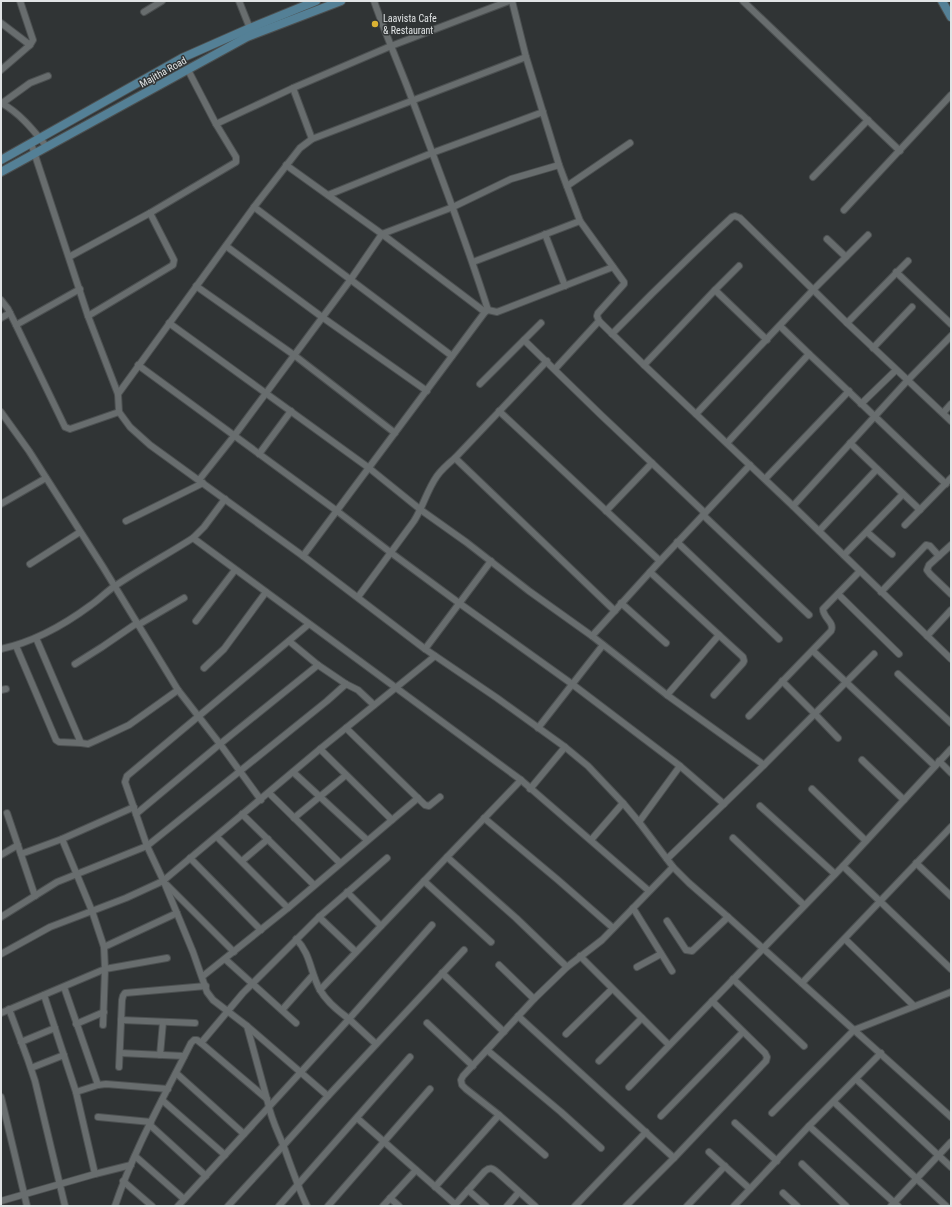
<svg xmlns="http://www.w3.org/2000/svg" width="952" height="1207" viewBox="0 0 952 1207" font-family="'Roboto Condensed',sans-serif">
  <rect width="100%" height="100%" fill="#303435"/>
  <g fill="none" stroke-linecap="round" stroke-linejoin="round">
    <defs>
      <g id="street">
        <polyline points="239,1 251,31"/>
        <polyline points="512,1 526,57 559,165 580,221 624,282 624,284 598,313 597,316 599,321 555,369"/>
        <polyline points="743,1 900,151"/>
        <polyline points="144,12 162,1"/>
        <polyline points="1,23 30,45"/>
        <polyline points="1,70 30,45 33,40 20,1"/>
        <polyline points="293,88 312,139"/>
        <path d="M1,103C20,113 34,131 47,147"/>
        <polyline points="1,104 30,83 48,76"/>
        <polyline points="216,124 293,88 391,46 509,1"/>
        <polyline points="31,143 88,316 118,394 119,412 130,427 150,445 303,556 425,649 497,698 565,747 588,766 623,803 639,822 673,867 689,883 728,917 951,1117"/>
        <polyline points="286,165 382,234 485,312"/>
        <polyline points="813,177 868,120"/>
        <polyline points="567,186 630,143"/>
        <polyline points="328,195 432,153 543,112"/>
        <polyline points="254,207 452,356"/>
        <polyline points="844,210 951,95"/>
        <polyline points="545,234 565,286"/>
        <polyline points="827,239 846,257"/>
        <polyline points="226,246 322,317 427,391"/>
        <polyline points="69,257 150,213 236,162 236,157 216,124 188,70"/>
        <polyline points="473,262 580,221"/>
        <polyline points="896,272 951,324"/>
        <polyline points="196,286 294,355 395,433"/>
        <polyline points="80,289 16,325 65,427 70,429 119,412"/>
        <polyline points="715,290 739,266"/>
        <polyline points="1,300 8,309 16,325"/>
        <polyline points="488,310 497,312 613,267"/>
        <polyline points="88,316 173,265 174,260 150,213"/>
        <polyline points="1,318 10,313"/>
        <polyline points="599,321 644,365 793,506 951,659"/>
        <polyline points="169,323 369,468 421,510 466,542 529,591 592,636 667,695 764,765"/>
        <polyline points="847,323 908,261"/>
        <polyline points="780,326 809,354"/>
        <path d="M612,334C651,294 691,255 732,217L735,216L740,218L847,323L951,421"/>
        <polyline points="524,340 601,415 705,513"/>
        <polyline points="873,348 912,307"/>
        <polyline points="138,365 337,511 390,552 459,603 572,684 680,766 639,822"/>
        <polyline points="644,365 715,290 767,340"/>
        <polyline points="480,384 541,323"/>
        <polyline points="118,394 254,207 300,148 312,139 526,57"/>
        <polyline points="861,404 896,370"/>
        <polyline points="499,411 660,561"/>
        <polyline points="1,412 29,451 103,567 178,690 220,744 261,800"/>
        <polyline points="943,413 951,404"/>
        <polyline points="696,414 813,290 868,235"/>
        <path d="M727,443L809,354C855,397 900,441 946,484"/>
        <polyline points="850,443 920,510"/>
        <polyline points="259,454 291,411"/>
        <polyline points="455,458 615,611"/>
        <polyline points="765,479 849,391"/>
        <polyline points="199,480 234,436 351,279 382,234 453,207 511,179 559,165"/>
        <polyline points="1,504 46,478"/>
        <polyline points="793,506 907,381 951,336"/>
        <polyline points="606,511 652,463"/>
        <polyline points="703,515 809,615"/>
        <polyline points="126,521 203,483"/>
        <polyline points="905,525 951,478"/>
        <polyline points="819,531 877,469"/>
        <polyline points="867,532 892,554"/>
        <polyline points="193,538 521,780 649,891"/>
        <polyline points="677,542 779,639"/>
        <polyline points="951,545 929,565 927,570 930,574 951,594"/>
        <polyline points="844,555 903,494"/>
        <path d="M303,556L485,312L488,310C464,234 435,160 407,86C396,58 384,30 374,1"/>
        <polyline points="30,564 80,532"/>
        <polyline points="650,572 743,657 744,661 743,663 714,695"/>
        <polyline points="881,592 926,545 930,546 939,556"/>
        <polyline points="838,594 899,654"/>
        <path d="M358,597L414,521C423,507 427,490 437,476C442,469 449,463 455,458L547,361"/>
        <polyline points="621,603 666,643"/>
        <polyline points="196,621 235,570"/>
        <polyline points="138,625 184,598"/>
        <polyline points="592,636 660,561 750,465"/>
        <polyline points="927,636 951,610"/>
        <polyline points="289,641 318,665 346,684 358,690 374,705"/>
        <polyline points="16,646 56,740 59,742 81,743 36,638"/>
        <path d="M1,649C34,642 64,625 91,605C100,599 107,591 115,586C140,569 168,554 193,538L204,527L225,499"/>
        <polyline points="425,649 491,561"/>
        <polyline points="813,651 935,766"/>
        <polyline points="75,664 102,647 137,623"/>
        <polyline points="204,668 224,649 266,592"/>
        <polyline points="898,674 951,723"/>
        <polyline points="782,681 815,714 838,738"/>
        <polyline points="1,690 6,689"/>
        <polyline points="667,695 719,635"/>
        <path d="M749,716L831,631C835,622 823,618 823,609L860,571"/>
        <polyline points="346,728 425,805 429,806 440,797"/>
        <polyline points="538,728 603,645"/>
        <polyline points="81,743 88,744 97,740 129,725 178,690"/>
        <polyline points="320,749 392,820"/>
        <polyline points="862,760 904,800"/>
        <polyline points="939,761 951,773"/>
        <polyline points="680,766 724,804"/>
        <polyline points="293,772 367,840"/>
        <polyline points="521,780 447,857 516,918 567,967"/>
        <polyline points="530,789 565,747"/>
        <polyline points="812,789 866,841"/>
        <polyline points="269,793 340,863"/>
        <polyline points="760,806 835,874"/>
        <polyline points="7,813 35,896"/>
        <polyline points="136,814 220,744 318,665"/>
        <polyline points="242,814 314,885"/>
        <polyline points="294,818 346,775"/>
        <polyline points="484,818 558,880 613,928"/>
        <polyline points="217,837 288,908"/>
        <polyline points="733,838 804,905"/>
        <polyline points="591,840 623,803"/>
        <polyline points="21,854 62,839 134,807"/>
        <polyline points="1,855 18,845"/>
        <polyline points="190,858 261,930"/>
        <polyline points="667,859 764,765 874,654"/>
        <polyline points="242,861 268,839"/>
        <polyline points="916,863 951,896"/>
        <polyline points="843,866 951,969"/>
        <polyline points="424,881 491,942"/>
        <polyline points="167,885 234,952"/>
        <polyline points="347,892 381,926"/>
        <polyline points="633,908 672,971"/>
        <polyline points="1,917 57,882 147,846 327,701 346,684"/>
        <polyline points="319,917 356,952"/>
        <polyline points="667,921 686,950 692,951 728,917"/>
        <path d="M296,939C311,954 310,972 320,990C327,1002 338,1011 349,1019L432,925"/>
        <polyline points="845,939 914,1006"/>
        <polyline points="104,947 177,913"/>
        <polyline points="1,954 50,927 92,911 62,839"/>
        <polyline points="580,956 669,1045"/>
        <polyline points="225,959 296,1023"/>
        <polyline points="499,965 534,999"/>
        <polyline points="637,967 661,954"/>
        <polyline points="442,973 504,1032"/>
        <polyline points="203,976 288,908 418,798"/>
        <polyline points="733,979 804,1046"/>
        <polyline points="802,983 951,827"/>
        <polyline points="64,987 98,1085"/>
        <polyline points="320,990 447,857"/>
        <polyline points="44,995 76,1092 95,1174"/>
        <polyline points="9,1009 28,1060 35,1081 65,1206"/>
        <polyline points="282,1010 313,975"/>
        <polyline points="1,1013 105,969 104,947 92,911 126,898 163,881 320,749 435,656"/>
        <polyline points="518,1016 674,1158"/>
        <polyline points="121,1020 195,1023"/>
        <polyline points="427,1023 473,1066"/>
        <polyline points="76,1024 104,1012"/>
        <polyline points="103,1025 105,969 167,958"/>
        <polyline points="247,1026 328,1096"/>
        <polyline points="566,1034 612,989"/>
        <polyline points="21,1042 55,1028"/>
        <polyline points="201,1043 243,993 319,917 387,858"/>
        <polyline points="487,1050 561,1112 601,1148"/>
        <polyline points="120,1053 184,1056"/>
        <polyline points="160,1055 163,1022"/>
        <polyline points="599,1061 642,1018"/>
        <polyline points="119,1067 122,1000 123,996 125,993 206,986"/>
        <polyline points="31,1068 64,1055"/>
        <polyline points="176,1073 244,1134"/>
        <polyline points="856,1079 951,1167"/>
        <polyline points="629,1087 843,866 951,749"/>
        <polyline points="76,1092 98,1085 106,1084 168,1089"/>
        <polyline points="1,1097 27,1206"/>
        <polyline points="162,1100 225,1155"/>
        <polyline points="834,1102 946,1206"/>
        <polyline points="772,1113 854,1030 951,992"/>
        <polyline points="661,1116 743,1032"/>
        <polyline points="98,1117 151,1122"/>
        <polyline points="357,1118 456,1205"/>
        <polyline points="735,1123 777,1161"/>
        <polyline points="150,1125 206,1176"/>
        <polyline points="809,1126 898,1206"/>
        <polyline points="709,1152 750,1189 809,1126 881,1053"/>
        <polyline points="545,1155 499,1115 466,1089 462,1085 461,1080 463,1076 534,999 567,967 602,940 673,867"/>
        <polyline points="135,1156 184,1199"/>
        <polyline points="802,1164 846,1206"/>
        <polyline points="123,1181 152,1206"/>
        <polyline points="435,1187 499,1115"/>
        <polyline points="468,1190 486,1206"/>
        <polyline points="783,1193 797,1206"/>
        <polyline points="390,1198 399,1206"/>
        <polyline points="1,1201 95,1174 131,1165"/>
        <path d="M115,1206C134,1149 164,1097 191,1043L194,1040H197L201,1043L267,1099"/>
        <polyline points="178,1206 300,1073 349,1019 376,1044"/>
        <polyline points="228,1206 283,1146 328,1096 464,950"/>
        <polyline points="279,1206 410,1057"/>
        <path d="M307,1206C298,1187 291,1167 284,1147C278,1132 271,1119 268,1103L247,1026L213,1000L207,992L193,952L164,882L147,846L125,782L127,776L309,624"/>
        <polyline points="328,1206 430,1089"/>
        <polyline points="383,1206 416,1170"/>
        <path d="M454,1206L485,1171C490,1167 492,1168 497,1172L535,1206"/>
        <polyline points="507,1206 519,1192"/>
        <polyline points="575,1206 646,1132"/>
        <polyline points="626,1206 674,1158 766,1061 767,1057 765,1053 712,1001"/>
        <polyline points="687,1206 725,1166"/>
        <polyline points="734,1206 750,1189"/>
        <polyline points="891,1206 951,1142"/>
      </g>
      <g id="secondary">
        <polyline points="942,1 951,17"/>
        <polyline points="1,160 182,58 250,28 316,1"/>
        <polyline points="1,172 247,37 341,1"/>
      </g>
    </defs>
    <use href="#street" stroke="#4c5051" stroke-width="8"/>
    <use href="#secondary" stroke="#4c5051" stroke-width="10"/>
    <use href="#street" stroke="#686d6e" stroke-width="6"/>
    <use href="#secondary" stroke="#548096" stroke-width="8"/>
  </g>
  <circle fill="#dbb233" stroke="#303435" stroke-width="1.5" cx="375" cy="24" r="4"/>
  <g text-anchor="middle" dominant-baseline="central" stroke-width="3" stroke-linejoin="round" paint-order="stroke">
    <g font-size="10" fill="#e1e4e5" stroke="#303435" text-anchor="start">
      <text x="383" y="18">Laavista Cafe<tspan x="383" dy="12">&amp; Restaurant</tspan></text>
    </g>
    <g font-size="10" fill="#e1e4e5" stroke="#303435">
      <text transform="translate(163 72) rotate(-29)">Majitha Road</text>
    </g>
  </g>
  <rect width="952" height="1207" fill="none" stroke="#e1e4e5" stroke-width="4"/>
</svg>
